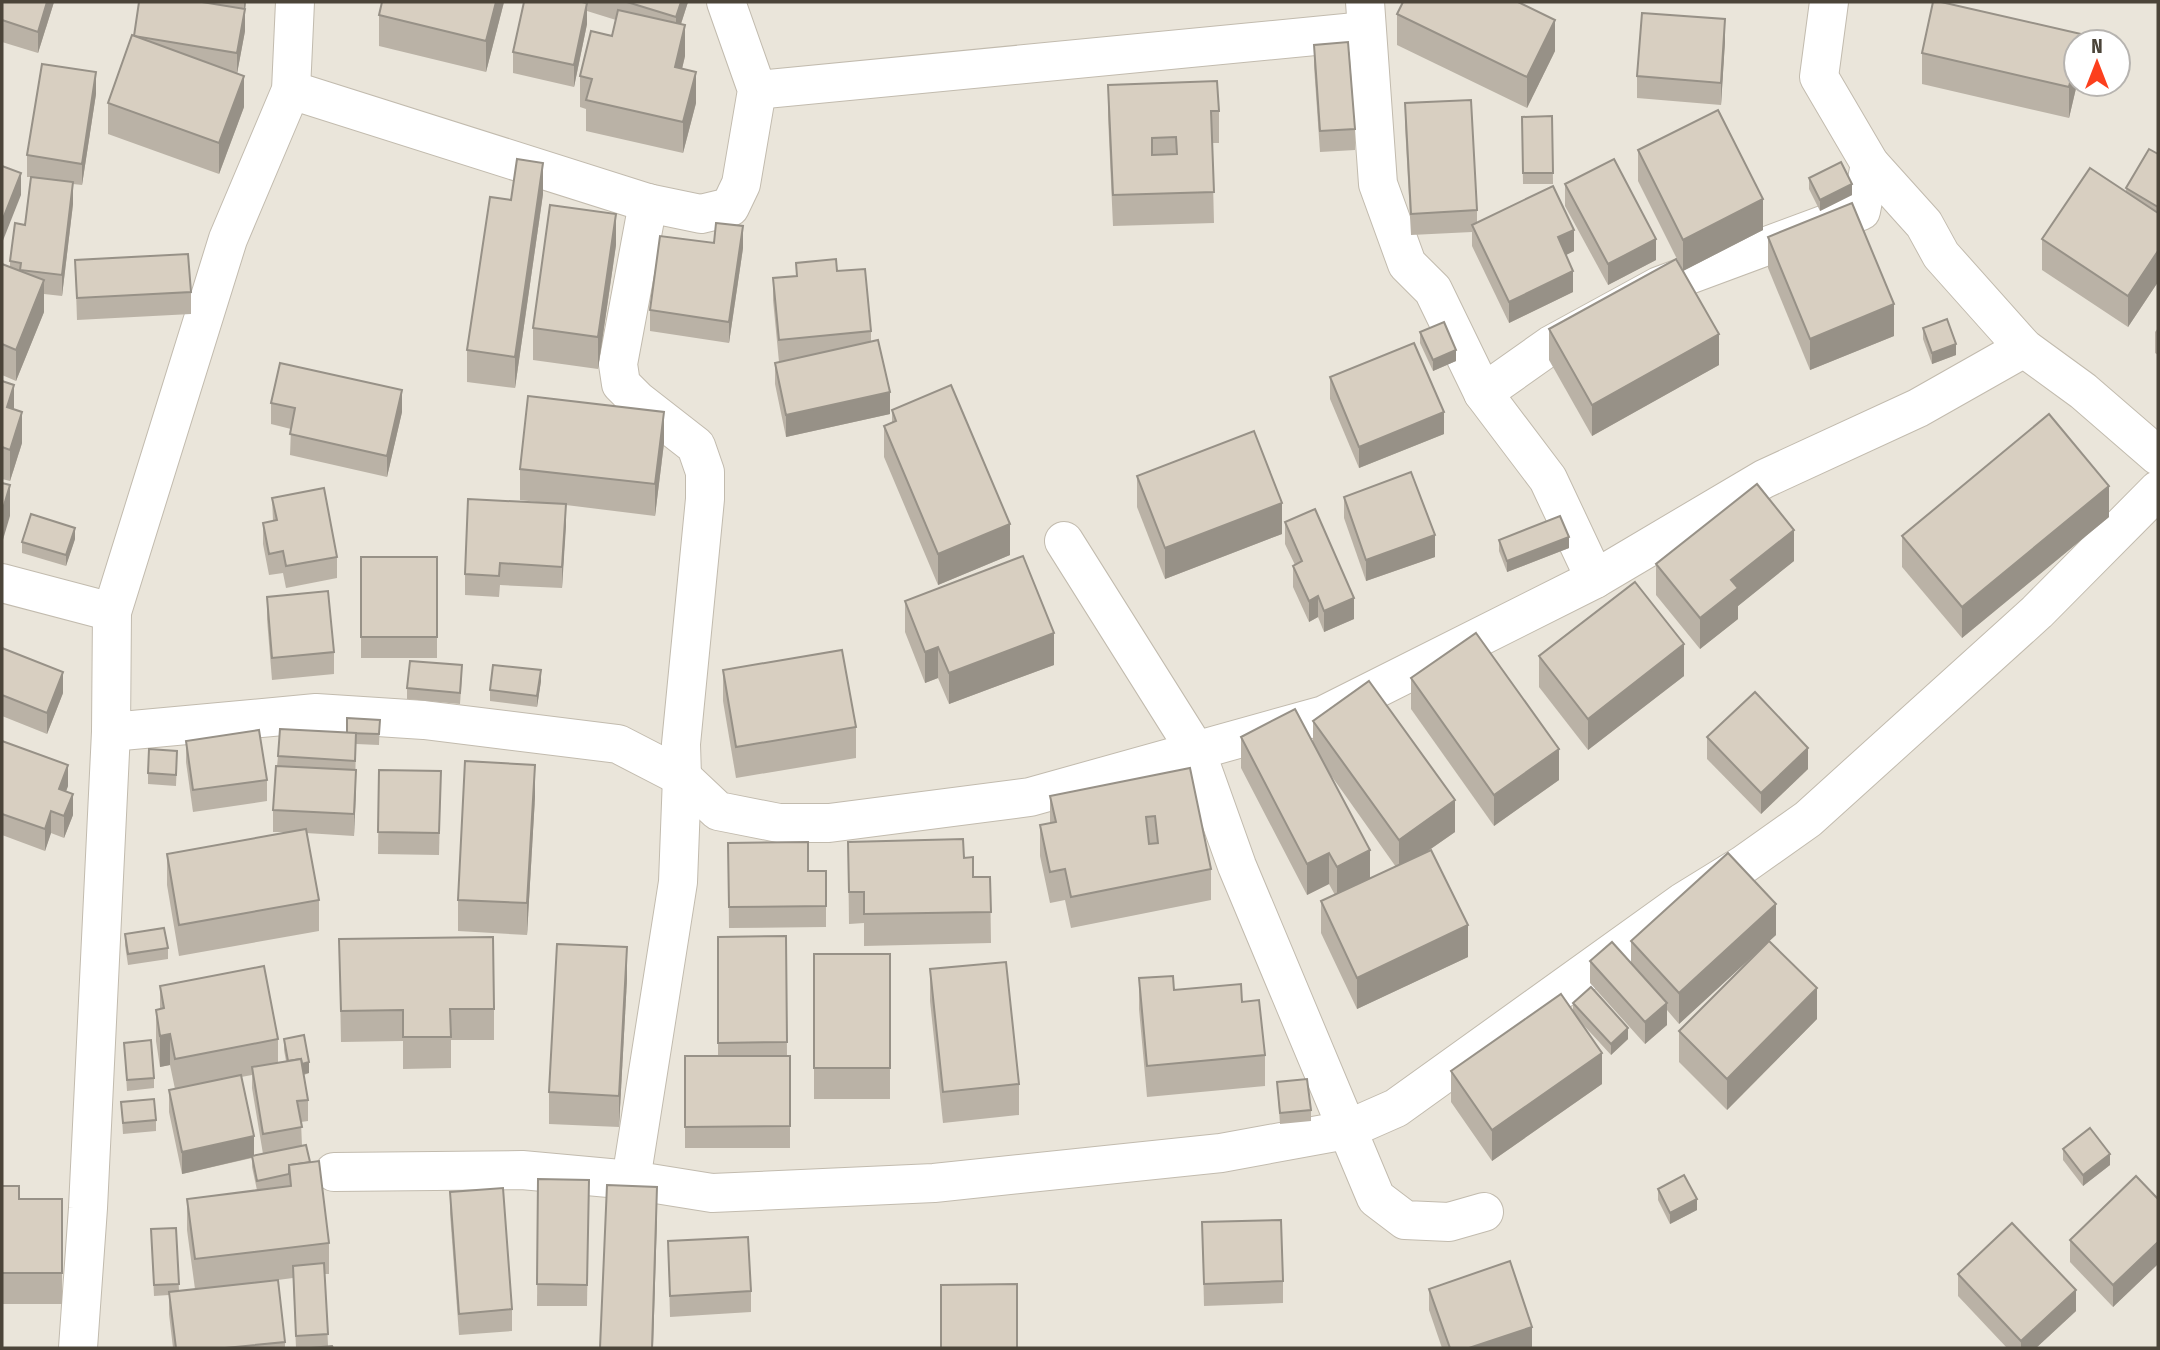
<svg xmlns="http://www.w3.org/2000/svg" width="2160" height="1350" viewBox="0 0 2160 1350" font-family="'Fira Sans Condensed',sans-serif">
  <rect width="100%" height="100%" fill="#f6f3ec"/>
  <path fill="#eae5da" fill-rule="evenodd" d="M2,2H2158V1348H2ZM2076,42H2118V84H2076Z"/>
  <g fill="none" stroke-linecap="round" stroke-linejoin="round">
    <defs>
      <g id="minor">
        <polyline points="1365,2 1378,184 1407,264 1433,290 1483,393 1548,479 1595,579 1764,479 1918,408 2024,348"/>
        <polyline points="1829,2 1819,77 1870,164 1924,224 1941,255 2024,348 2083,391 2158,456"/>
        <polyline points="291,90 648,203 701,214 730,207 741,184 757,90 726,2"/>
        <polyline points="757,90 1366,31"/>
        <polyline points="1483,393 1551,345 1659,286 1861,211 1870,164"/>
        <polyline points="1064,541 1196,751 1237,866 1376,1198 1405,1220 1449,1222 1484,1212"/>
        <polyline points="2,583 112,612"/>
        <polyline points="111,732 316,713 424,720 618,744 682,777 718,811 779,823 829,823 1030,797 1324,715 1595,579"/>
        <polyline points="334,1172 522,1170 631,1180 712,1193 934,1183 1221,1153 1346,1130 1396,1108 1683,902 1743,865 1808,819 2037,612 2158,490"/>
        <polyline points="631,1180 678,882 682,777 681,744 705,499 705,472 696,446 637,400 621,384 618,364 648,203"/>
        <polyline points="78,1348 88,1208 111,732 112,612 228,239 291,90 295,2"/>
      </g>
    </defs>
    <use href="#minor" stroke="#c2bbae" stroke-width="40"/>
    <use href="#minor" stroke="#fff" stroke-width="38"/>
  </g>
  <g fill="#bab2a6" fill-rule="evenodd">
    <polygon points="2,2 54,2 38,53 2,42"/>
    <polygon points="139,2 246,2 245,10 245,31 237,73 244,107 219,174 108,134 108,103 134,36"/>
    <polygon points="382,2 504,2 486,72 379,46 379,15"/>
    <polygon points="524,2 688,2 681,24 685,56 682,69 696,103 683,153 586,131 586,109 580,107 580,76 612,36 616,20 587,11 587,24 574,87 513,73 513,52"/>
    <polygon points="1397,14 1555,51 1527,108 1397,45"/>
    <polygon points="1725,41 1721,105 1637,98 1637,76"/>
    <polygon points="2081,42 2076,84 2077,84 2069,118 1922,84 1922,53"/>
    <polygon points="1314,45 1355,129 1355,150 1320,152 1314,66"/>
    <polygon points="1108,85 1219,111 1219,143 1212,143 1214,223 1113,226 1108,116"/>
    <polygon points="96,94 82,185 73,184 73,204 62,296 44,294 44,312 16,381 2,375 2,264 10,267 10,261 25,225 31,177 27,177 27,155"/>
    <polygon points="1405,103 1477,210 1477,222 1574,251 1566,255 1573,292 1509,323 1472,246 1472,232 1411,235 1405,125"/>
    <polygon points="1552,116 1553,184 1523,184 1522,117"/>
    <polygon points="1638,150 1763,230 1683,271 1638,181"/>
    <polygon points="2158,154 2158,282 2128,327 2042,270 2042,239 2126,191 2126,188"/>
    <polygon points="1809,178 1852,195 1820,211 1809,189"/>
    <polygon points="1565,184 1656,260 1608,285 1565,206"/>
    <polygon points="543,194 515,388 467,382 467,350 511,200"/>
    <polygon points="1768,237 1894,336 1810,370 1768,268"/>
    <polygon points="616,245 598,369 533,360 533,328"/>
    <polygon points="743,248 729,343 650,331 650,310"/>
    <polygon points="75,260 191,292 191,314 77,320"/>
    <polygon points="796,263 837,271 871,331 871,341 890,414 786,437 775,384 775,363 779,362 773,300 773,278 796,276"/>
    <polygon points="1923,328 1956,355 1932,364 1923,339"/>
    <polygon points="2158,328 2158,355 2155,353 2155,332"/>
    <polygon points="1549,329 1719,365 1592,436 1549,360"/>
    <polygon points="1420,332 1456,361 1433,371 1420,343"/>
    <polygon points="1330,377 1444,434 1359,468 1330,399"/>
    <polygon points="2,381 14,410 22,443 10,481 2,479"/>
    <polygon points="271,403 402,412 387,477 290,455 291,429 271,424"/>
    <polygon points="892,410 1010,555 938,585 884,457 884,426 892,422"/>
    <polygon points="664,443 655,516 566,505 562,588 500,585 499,597 465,595 465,574 554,504 520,500 520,469"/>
    <polygon points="1137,476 1282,534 1165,579 1137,507"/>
    <polygon points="1344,497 1435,557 1366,581 1344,518"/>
    <polygon points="272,498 337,557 337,578 286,588 283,573 269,575 263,544 263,523 273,521"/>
    <polygon points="2109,517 1962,638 1902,567 1902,536"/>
    <polygon points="1285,522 1354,619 1324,632 1318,617 1309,622 1293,587 1293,566 1295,565 1285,544"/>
    <polygon points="75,539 66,566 22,553 22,542"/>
    <polygon points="1499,540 1569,548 1507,572 1499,551"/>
    <rect x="361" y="557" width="76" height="101"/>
    <polygon points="1794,561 1738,606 1738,619 1700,649 1656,595 1656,564"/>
    <polygon points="267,597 334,652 334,674 272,680 267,619"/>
    <polygon points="905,601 1054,665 949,704 938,678 925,683 905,632"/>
    <polygon points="2,648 63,693 47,734 2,716"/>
    <polygon points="1539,656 1684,676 1588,750 1539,687"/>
    <polygon points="723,670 856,727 856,758 736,778 723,701"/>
    <polygon points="462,676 460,704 407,699 407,688"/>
    <polygon points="1411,678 1559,780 1494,826 1411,709"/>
    <polygon points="541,681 537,707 490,701 490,690"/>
    <polygon points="380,720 379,745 356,744 354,836 306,833 319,900 319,931 179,956 167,885 167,854 289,832 273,832 273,810 278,756 347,733"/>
    <path d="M1313,721L1455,832L1425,853L1468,957L1357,1009L1321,933V901L1335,895L1329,884L1307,895L1241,768V737L1313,744ZM1330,774L1345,795L1396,867L1370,879Z"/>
    <polygon points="1707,737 1808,769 1761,814 1707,759"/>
    <polygon points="2,741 68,786 66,791 73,815 64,838 51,833 45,851 2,835"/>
    <polygon points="186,741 267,780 267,801 193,812 186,762"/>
    <polygon points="177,761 176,786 148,784 148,773"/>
    <polygon points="1190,768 1211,869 1211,900 1071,928 1065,900 1050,903 1040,856 1040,825 1050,823 1050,796"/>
    <polygon points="379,770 441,771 439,855 378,854"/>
    <polygon points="535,797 527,935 458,931 458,900"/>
    <polygon points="848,842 964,858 973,877 990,877 991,943 864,946 864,923 849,924"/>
    <polygon points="728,843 808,871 826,871 826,927 729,928"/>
    <polygon points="125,934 168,948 168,959 128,965 125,945"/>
    <polygon points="1776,935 1769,941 1817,1019 1727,1110 1679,1062 1679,1031 1758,951 1679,1024 1667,1010 1667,1025 1645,1044 1590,983 1590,961 1631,963 1631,941"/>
    <polygon points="786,936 787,1056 790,1056 790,1148 685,1148 685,1056 718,1056 718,937"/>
    <polygon points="339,939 494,1009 494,1040 451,1040 451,1068 403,1069 403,1041 341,1042"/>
    <rect x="814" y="954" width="76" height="145"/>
    <polygon points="930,969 1019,1084 1019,1115 943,1123 930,1001"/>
    <polygon points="1139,978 1174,990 1242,1002 1265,1055 1265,1086 1147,1097 1139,1009"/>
    <polygon points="627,979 619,1127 549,1124 549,1092"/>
    <path d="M160,986L278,1039V1063L286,1061L284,1050V1039L309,1073L304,1075L308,1100V1121L301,1122L302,1146L329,1243V1274H325L328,1346L333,1348H296L293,1278L270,1281L285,1342V1348H173L169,1314V1295L154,1296L151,1229L176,1228L179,1291L195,1289L187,1230V1199L257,1190L252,1167V1158L182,1174L169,1112V1090L175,1089L170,1065L160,1067L156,1041V1010L160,1009ZM252,1075V1088L263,1154L254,1155L241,1077Z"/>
    <polygon points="1573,1003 1628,1039 1611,1055 1578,1019 1602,1084 1492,1161 1451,1102 1451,1071 1573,1012"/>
    <polygon points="124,1043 154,1078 154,1088 127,1091"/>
    <polygon points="1277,1082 1311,1110 1311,1121 1280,1124"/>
    <polygon points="121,1102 156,1120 156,1131 123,1134"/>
    <polygon points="2063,1149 2110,1165 2083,1186 2063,1160"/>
    <polygon points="538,1179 589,1180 587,1306 537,1306"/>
    <polygon points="2,1186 19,1199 62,1199 62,1304 2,1304"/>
    <polygon points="1658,1189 1697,1210 1670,1224 1658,1200"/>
    <polygon points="450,1192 512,1309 512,1331 459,1335 450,1213"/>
    <polygon points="2158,1199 2158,1264 2113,1307 2070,1262 2070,1240"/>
    <polygon points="1202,1222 1283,1281 1283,1303 1204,1306"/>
    <polygon points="668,1241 751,1291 751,1312 670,1317"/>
    <polygon points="1958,1274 2076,1311 2036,1348 2007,1348 1958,1296"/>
    <polygon points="1429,1289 1532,1348 1442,1348 1429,1310"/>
  </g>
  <g fill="#979187">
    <polygon points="47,2 54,2 38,53 38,32"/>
    <polygon points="244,2 246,2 245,10 245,31 237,74 237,53 244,13"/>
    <polygon points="496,2 504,2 486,72 486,41"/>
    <polygon points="681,2 688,2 676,39 676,17"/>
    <polygon points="587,3 587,24 574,87 574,65"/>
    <polygon points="1725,19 1725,41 1721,105 1721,83"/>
    <polygon points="1555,20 1555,51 1527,108 1527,77"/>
    <polygon points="685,25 685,56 675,98 675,67"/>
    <polygon points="2076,57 2076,84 2077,84 2069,118 2069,87"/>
    <polygon points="96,72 96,94 82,185 82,164"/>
    <polygon points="696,72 696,103 683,153 683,122"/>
    <polygon points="244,76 244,107 219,174 219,143"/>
    <polygon points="543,163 543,194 515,388 515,357"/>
    <polygon points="21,173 21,195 2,243 2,221"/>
    <polygon points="73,182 73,204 62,296 62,275"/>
    <polygon points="1852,184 1852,195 1820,211 1820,200"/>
    <polygon points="1763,199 1763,230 1683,271 1683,240"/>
    <polygon points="616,214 616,245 598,369 598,337"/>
    <polygon points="743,226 743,248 729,343 729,322"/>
    <polygon points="1574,230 1574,251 1558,259 1558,237"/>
    <polygon points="1656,239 1656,260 1608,285 1608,264"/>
    <polygon points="2158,251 2158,282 2128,327 2128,296"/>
    <polygon points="1573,271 1573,292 1509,323 1509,302"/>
    <polygon points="44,280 44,312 16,381 16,350"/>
    <polygon points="1894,304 1894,336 1810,370 1810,339"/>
    <polygon points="1719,334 1719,365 1592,436 1592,405"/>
    <polygon points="1956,344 1956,355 1932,364 1932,353"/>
    <polygon points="1456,350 1456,361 1433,371 1433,360"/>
    <polygon points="14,385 14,416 7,407"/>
    <polygon points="402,390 402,412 387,477 387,456"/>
    <polygon points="890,392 890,414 786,437 786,415"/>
    <polygon points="22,412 22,443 10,481 10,450"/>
    <polygon points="664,412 664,443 655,516 655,484"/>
    <polygon points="1444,412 1444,434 1359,468 1359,447"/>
    <polygon points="10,485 10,516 2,543 2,512"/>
    <polygon points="2109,486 2109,517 1962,638 1962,607"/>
    <polygon points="1282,503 1282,534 1165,579 1165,548"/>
    <polygon points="566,504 566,526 562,588 562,567"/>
    <polygon points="1010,524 1010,555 938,585 938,554"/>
    <polygon points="75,528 75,539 66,566 66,555"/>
    <polygon points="1794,530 1794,561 1738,606 1738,619 1700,649 1700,618 1731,580"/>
    <polygon points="1435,535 1435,557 1366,581 1366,560"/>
    <polygon points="1569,537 1569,548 1507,572 1507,561"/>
    <polygon points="1318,596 1318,617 1309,622 1309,601"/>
    <polygon points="1354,598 1354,619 1324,632 1324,611"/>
    <polygon points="1054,633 1054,665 949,704 949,673"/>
    <polygon points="1684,644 1684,676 1588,750 1588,719"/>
    <polygon points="938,647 938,678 925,683 925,652"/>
    <polygon points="541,670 541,681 537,707 537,696"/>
    <polygon points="63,672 63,693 47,734 47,713"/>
    <polygon points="1808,748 1808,769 1761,814 1761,793"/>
    <polygon points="1559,749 1559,780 1494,826 1494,795"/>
    <polygon points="68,765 68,786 59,810 59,789"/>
    <polygon points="535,765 535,797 527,935 527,903"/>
    <polygon points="356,770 356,791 354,836 354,814"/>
    <polygon points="73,794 73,815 64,838 64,816"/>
    <polygon points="1455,800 1455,832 1399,871 1399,840"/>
    <polygon points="51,811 51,833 45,851 45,829"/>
    <polygon points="1370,850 1370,881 1337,898 1337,867"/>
    <polygon points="1329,853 1329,884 1307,895 1307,864"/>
    <polygon points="1776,904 1776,935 1679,1024 1679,993"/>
    <polygon points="1468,925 1468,957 1357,1009 1357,978"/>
    <polygon points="627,947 627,979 619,1127 619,1096"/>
    <polygon points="1817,988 1817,1019 1727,1110 1727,1079"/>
    <polygon points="1667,1003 1667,1025 1645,1044 1645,1022"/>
    <polygon points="1628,1028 1628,1039 1611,1055 1611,1044"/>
    <polygon points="170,1034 170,1065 160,1067 160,1036"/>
    <polygon points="1602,1053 1602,1084 1492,1161 1492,1130"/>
    <polygon points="309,1062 309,1073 289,1077 289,1067"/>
    <polygon points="254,1136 254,1157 182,1174 182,1152"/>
    <polygon points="2110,1154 2110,1165 2083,1186 2083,1175"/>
    <polygon points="657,1187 657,1218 653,1348 652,1348"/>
    <polygon points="1697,1199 1697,1210 1670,1224 1670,1213"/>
    <polygon points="2158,1242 2158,1264 2113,1307 2113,1285"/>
    <polygon points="2076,1290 2076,1311 2036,1348 2021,1348 2021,1341"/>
    <polygon points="1532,1327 1532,1348 1469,1348"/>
  </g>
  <g fill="#d8cfc1" stroke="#979187" stroke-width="2" fill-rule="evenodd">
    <polygon points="2,2 47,2 38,32 2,20"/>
    <polygon points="139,2 202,2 245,9 237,53 134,36"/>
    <polygon points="382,2 496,2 486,41 379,15"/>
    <polygon points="524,2 582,2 587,3 574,65 513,52"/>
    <polygon points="627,2 681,2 676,17"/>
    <polygon points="1403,2 1518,2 1555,20 1527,77 1397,14"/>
    <polygon points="1933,2 1941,2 2081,34 2079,42 2076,42 2076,57 2069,87 1922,53"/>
    <polygon points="618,10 685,25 675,67 696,72 683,122 586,100 592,79 580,76 591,31 612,36"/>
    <polygon points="1642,13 1725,19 1721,83 1637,76"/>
    <polygon points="132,35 244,76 219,143 108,103"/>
    <polygon points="1348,42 1355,129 1320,131 1314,45"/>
    <polygon points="42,64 96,72 82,164 27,155"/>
    <path d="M1217,81L1219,111H1211L1214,192L1113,195L1108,85ZM1176,137L1177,154L1152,155V138Z"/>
    <polygon points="1471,100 1477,210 1411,214 1405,103"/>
    <polygon points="1718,110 1763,199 1683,240 1638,150"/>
    <polygon points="1552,116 1553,173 1523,173 1522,117"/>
    <polygon points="2149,149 2158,154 2158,207 2126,188"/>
    <polygon points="517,159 543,163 515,357 467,350 490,197 511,200"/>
    <polygon points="1614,159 1656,239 1608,264 1565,184"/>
    <polygon points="1841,162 1852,184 1820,200 1809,178"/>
    <polygon points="2,166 21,173 2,221"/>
    <polygon points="2090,168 2158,213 2158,251 2128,296 2042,239"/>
    <polygon points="31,177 73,182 62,275 20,270 21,263 10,261 15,223 25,225"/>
    <polygon points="1553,186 1574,230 1558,237 1573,271 1509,302 1472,225"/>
    <polygon points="1852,203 1894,304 1810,339 1768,237"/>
    <polygon points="550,205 616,214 598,337 533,328"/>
    <polygon points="716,223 743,226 729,322 650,310 660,236 714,243"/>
    <polygon points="188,254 191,292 77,298 75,260"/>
    <polygon points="836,259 837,271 865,269 871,331 779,340 773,278 797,276 796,263"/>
    <polygon points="1676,259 1719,334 1592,405 1549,329"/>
    <polygon points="2,264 44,280 16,350 2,344"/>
    <polygon points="1947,319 1956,344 1932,353 1923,328"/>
    <polygon points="1444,322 1456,350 1433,360 1420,332"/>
    <polygon points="878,340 890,392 786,415 775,363"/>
    <polygon points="1414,343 1444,412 1359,447 1330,377"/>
    <polygon points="280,363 402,390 387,456 290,434 295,408 271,403"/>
    <polygon points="2,381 14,385 7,407 22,412 10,450 2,447"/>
    <polygon points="951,385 1010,524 938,554 884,426 896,421 892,410"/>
    <polygon points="528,396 664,412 655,484 520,469"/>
    <polygon points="2049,414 2109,486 1962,607 1902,536"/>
    <polygon points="1254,431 1282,503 1165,548 1137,476"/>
    <polygon points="1411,472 1435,535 1366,560 1344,497"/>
    <polygon points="2,483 10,485 2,512"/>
    <polygon points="1757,484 1794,530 1731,580 1738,588 1700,618 1656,564"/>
    <polygon points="324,488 337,557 286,566 283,551 269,554 263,523 277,520 272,498"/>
    <polygon points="468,499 566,504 562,567 500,563 499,576 465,574"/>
    <polygon points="1315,509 1354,598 1324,611 1318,596 1309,601 1293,566 1302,561 1285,522"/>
    <polygon points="31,514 75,528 66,555 22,542"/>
    <polygon points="1560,516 1569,537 1507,561 1499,540"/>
    <polygon points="1023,556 1054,633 949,673 938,647 925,652 905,601"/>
    <rect x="361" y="557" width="76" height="80"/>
    <polygon points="1635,582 1684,644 1588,719 1539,656"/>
    <polygon points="328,591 334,652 272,658 267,597"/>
    <polygon points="1476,633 1559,749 1494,795 1411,678"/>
    <polygon points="2,648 63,672 47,713 2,695"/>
    <polygon points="842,650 856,727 736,747 723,670"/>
    <polygon points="410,661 462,665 460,693 407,688"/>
    <polygon points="493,665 541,670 537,696 490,690"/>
    <polygon points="1369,681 1455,800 1399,840 1313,721"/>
    <polygon points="1755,692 1808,748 1761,793 1707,737"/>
    <polygon points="1295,709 1370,850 1337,867 1329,853 1307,864 1241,737"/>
    <polygon points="347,718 380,720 379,734 347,733"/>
    <polygon points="280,729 356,733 355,761 278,756"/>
    <polygon points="259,730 267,780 193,790 186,741"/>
    <polygon points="2,741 68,765 59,789 73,794 64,816 51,811 45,829 2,814"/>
    <polygon points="149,749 177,751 176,775 148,773"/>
    <polygon points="465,761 535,765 527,903 458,900"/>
    <polygon points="276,766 356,770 354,814 273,810"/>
    <path d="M1190,768L1211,869L1071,897L1065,869L1050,872L1040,825L1056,822L1050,796ZM1155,816L1158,843L1149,844L1146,817Z"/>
    <polygon points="379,770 441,771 439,833 378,832"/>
    <polygon points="306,829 319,900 179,925 167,854"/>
    <polygon points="963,839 964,858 973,857 973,877 990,877 991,912 864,914 864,892 849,892 848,842"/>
    <polygon points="808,842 808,871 826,871 826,906 729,907 728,843"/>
    <polygon points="1431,850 1468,925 1357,978 1321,901"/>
    <polygon points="1728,853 1776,904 1679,993 1631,941"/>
    <polygon points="164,928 168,948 128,954 125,934"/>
    <polygon points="786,936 787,1042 718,1043 718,937"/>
    <polygon points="493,937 494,1009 450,1009 451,1037 403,1037 403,1010 341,1011 339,939"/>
    <polygon points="1769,941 1817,988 1727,1079 1679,1031"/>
    <polygon points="1612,942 1667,1003 1645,1022 1590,961"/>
    <polygon points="557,944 627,947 619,1096 549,1092"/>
    <rect x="814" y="954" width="76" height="114"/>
    <polygon points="1006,962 1019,1084 943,1092 930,969"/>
    <polygon points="264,966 278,1039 175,1059 170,1034 160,1036 156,1010 164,1008 160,986"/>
    <polygon points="1173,976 1174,990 1241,984 1242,1002 1259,1000 1265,1055 1147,1066 1139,978"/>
    <polygon points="1591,987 1628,1028 1611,1044 1573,1003"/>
    <polygon points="1561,994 1602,1053 1492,1130 1451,1071"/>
    <polygon points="304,1035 309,1062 302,1064 301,1059 288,1061 284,1039"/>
    <polygon points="151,1040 154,1078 127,1080 124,1043"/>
    <polygon points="685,1056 790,1056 790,1126 685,1127"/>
    <polygon points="301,1059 308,1100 297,1101 302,1127 263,1134 252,1067"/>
    <polygon points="241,1075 254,1136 182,1152 169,1090"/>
    <polygon points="1307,1079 1311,1110 1280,1113 1277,1082"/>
    <polygon points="154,1099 156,1120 123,1123 121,1102"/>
    <polygon points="2090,1128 2110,1154 2083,1175 2063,1149"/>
    <polygon points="306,1145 310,1162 289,1165 289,1174 257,1181 252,1156"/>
    <polygon points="319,1161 329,1243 195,1259 187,1199 291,1186 289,1165"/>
    <polygon points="1684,1175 1697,1199 1670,1213 1658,1189"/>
    <polygon points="2136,1176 2158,1199 2158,1242 2113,1285 2070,1240"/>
    <polygon points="538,1179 589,1180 587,1285 537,1284"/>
    <polygon points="607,1185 657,1187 652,1348 600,1348"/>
    <polygon points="2,1186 19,1186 19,1199 62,1199 62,1273 2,1273"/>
    <polygon points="503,1188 512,1309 459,1314 450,1192"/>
    <polygon points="1281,1220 1283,1281 1204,1284 1202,1222"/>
    <polygon points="2012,1223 2076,1290 2021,1341 1958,1274"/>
    <polygon points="176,1228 179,1284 154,1285 151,1229"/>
    <polygon points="748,1237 751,1291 670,1296 668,1241"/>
    <polygon points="1510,1261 1532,1327 1469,1348 1450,1348 1429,1289"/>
    <polygon points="324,1263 328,1334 296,1336 293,1266"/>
    <polygon points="278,1280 285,1342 225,1348 176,1348 169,1292"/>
    <polygon points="1017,1284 1017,1348 941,1348 941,1285"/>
    <polygon points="332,1346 333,1348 310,1348"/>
  </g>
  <rect width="2160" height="1350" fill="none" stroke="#4b4439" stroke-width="7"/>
  <g transform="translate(2097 63)"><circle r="33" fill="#ffffff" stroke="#b7b4b0" stroke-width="2"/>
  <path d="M0-5L12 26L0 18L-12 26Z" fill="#fc3f1d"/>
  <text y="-10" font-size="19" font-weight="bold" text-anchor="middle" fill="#4b4439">N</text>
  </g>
</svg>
